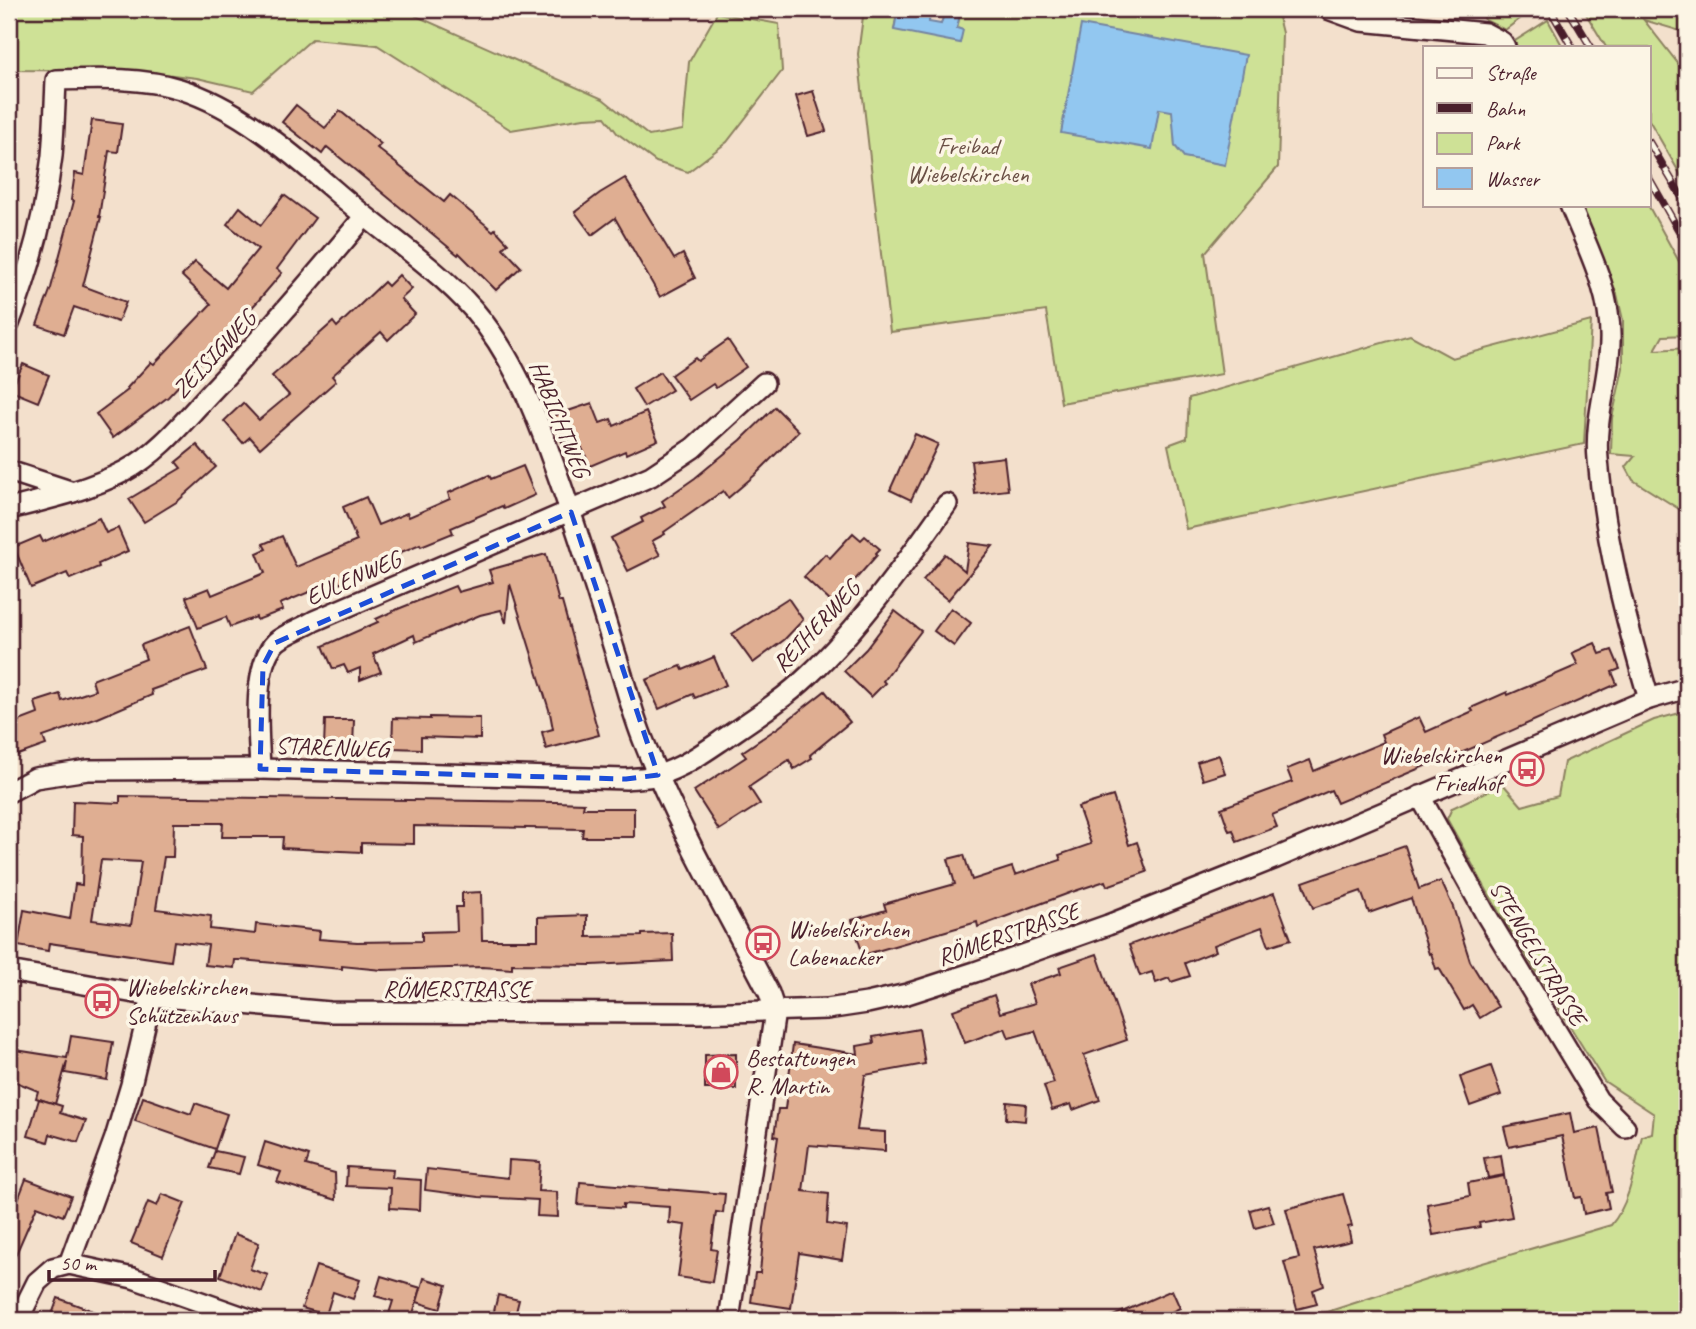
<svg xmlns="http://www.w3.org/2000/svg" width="1696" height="1329" viewBox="0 0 1696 1329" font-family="Caveat,sans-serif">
  <rect width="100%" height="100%" fill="#f3e0cc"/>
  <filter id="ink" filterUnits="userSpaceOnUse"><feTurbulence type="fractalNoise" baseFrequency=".0143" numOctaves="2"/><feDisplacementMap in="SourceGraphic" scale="14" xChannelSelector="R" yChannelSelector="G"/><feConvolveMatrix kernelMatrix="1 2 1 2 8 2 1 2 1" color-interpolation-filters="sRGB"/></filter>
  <g filter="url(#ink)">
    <g fill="#cee196" stroke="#8c8060" stroke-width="2" fill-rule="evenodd">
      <polygon points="9,9 409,9 416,16 603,99 649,136 683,130 689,62 717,13 779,24 782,71 727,142 688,172 656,162 617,133 605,117 584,118 511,130 377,45 312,39 253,91 197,78 140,71 9,70"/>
      <path d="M864,9H898L894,29H957L960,13L966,14L967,9H1276L1282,33L1278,167L1205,253L1222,374L1061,403L1046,311L890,332L858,54ZM1245,55L1175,145L1173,111L1159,108Z"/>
      <polygon points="1480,9 1533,9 1505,30 1485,20"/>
      <polygon points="1583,9 1681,9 1687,11 1687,33 1644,20 1687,75 1687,186 1649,120 1649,47 1606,47"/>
      <polygon points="1548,20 1563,47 1517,47 1515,41"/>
      <polygon points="1581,205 1648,205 1687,276 1687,335 1663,336 1655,350 1687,348 1687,514 1633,480 1626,467 1635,456 1611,454 1612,418 1623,368 1623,320 1617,294"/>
      <polygon points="1591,321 1584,444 1186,529 1168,445 1187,438 1189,398 1410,335 1452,358"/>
      <path d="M1687,711V1320H1302L1432,1278L1611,1225C1631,1202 1635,1165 1642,1136L1652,1133L1654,1114L1604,1081L1500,914L1447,819L1452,808L1503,784L1522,806L1558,796L1564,762L1654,720Z"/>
    </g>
    <g fill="#92c7f0" stroke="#7584a1" stroke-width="2">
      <polygon points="898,9 913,9 912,16 920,18 922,11 930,13 929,22 941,24 945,10 942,9 967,9 966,14 960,14 957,28 963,30 960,43 894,30"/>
      <polygon points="1081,25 1246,55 1225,165 1184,157 1175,146 1172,111 1159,109 1152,149 1061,133"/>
    </g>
    <g fill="#dfae92" stroke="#4a1f2b" stroke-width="2" fill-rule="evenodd">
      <polygon points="813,91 826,131 808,136 796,96"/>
      <polygon points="296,105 325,128 340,111 381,144 377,148 444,202 450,195 493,231 495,229 508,243 503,248 521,267 496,290 459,253 458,255 327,147 322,154 282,122"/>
      <polygon points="92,120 122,124 118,152 109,151 99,217 101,217 83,286 126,302 118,322 74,307 64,334 37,325 51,288 74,201 71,200 75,173 84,175"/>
      <polygon points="625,178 674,259 683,254 695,278 660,297 615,218 592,235 575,212 600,193"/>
      <polygon points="284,195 315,218 277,269 282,273 258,301 168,397 113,438 96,414 128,390 127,388 151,362 154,364 211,304 182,276 195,262 226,288 258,249 227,224 240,207 261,225"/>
      <polygon points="399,275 412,289 401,299 415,314 388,340 381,332 332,376 336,381 260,448 250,437 243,443 224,421 243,403 259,420 289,395 272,376 333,322 337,327 384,282 388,286"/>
      <polygon points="728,340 746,367 716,388 713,384 689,400 671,375 695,358 698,361"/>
      <polygon points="23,364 49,375 38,402 11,391"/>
      <polygon points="660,372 672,390 644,407 633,389"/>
      <polygon points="592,403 600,423 611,419 614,426 646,412 658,440 626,454 625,451 590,466 577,437 562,442 553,416"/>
      <polygon points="775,407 799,431 755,475 728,498 723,491 664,532 665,534 652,541 660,555 628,571 611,538 643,522 641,518 665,506 662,501 695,478 741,440"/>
      <polygon points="915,434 938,444 911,500 890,490"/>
      <polygon points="197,445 216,467 178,501 144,522 129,499 181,468 176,462"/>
      <polygon points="1004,457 1008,490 975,494 971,461"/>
      <polygon points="523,466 535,495 504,509 502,506 451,528 453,533 421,546 420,544 366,567 368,572 339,584 338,580 280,604 283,610 257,620 256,617 230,627 226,617 198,628 186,597 209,588 212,595 265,573 257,553 266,549 263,544 282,536 296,567 357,541 343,507 366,497 378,525 407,513 409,517 450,499 448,493 489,475 491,479"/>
      <polygon points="99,518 106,533 118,528 128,551 98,564 99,567 70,579 67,573 31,588 14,547 40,536 43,542"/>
      <polygon points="853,533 861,540 865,536 880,549 876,553 877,555 854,581 852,579 831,602 804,577 825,554 830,558"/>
      <polygon points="969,543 993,546 948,600 923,580 945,554 965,571"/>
      <polygon points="546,554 559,602 562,602 599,735 546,749 542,732 553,729 550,713 510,584 506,623 501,610 480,615 416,642 414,635 373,654 381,672 360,680 360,668 348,673 344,665 333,669 323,646 378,622 376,619 398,609 455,586 458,592 493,582 489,570"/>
      <polygon points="788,598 803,620 784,640 753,663 732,634"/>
      <polygon points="951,608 971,623 954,646 934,631"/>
      <polygon points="895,611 921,631 883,681 885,683 871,697 844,671 866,649"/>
      <polygon points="190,626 207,670 151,690 152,695 98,718 43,737 46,745 18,755 16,751 9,753 9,725 38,714 35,702 60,694 62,701 95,690 92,680 146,659 141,645"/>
      <polygon points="1595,643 1600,654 1612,650 1620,669 1612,672 1617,684 1452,757 1451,755 1337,803 1331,790 1272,815 1277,827 1237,842 1233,830 1229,831 1221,808 1292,782 1287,769 1310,760 1314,771 1384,742 1381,734 1419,717 1426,732 1473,711 1471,708 1507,692 1508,695 1578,665 1572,653"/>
      <polygon points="714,657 726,685 695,698 693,694 659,709 646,680 681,666 683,670"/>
      <polygon points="825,691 850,722 810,755 812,758 794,769 789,760 749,787 760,804 719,830 694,791 746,757 742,752 779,727"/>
      <polygon points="430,717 480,718 480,739 421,737 421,749 392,748 393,718 430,719"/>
      <polygon points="325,720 354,720 353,748 324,747"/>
      <polygon points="1219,755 1225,773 1203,780 1197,762"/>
      <path d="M120,796L556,802L584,803L583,808H634V837H582L583,829L414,826V844L361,843V852L282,848L283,837H222L223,823H174L173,857H164L156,909L211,916L210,929L255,934L256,924L320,931L319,939L357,942L422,941V932L457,931L456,907H462V893L481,892L482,940H538V917L587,915V937L642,936V934L672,933L673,961L592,965L512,964V969L482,967L382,970L342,966V969L240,960H235L234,968L205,965L208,945L174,941L171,961L49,943L48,951L18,946L24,910L70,919L75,884L82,885L83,836L72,835L73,801L120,803ZM101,860L141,862L131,925L92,920Z"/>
      <polygon points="1113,796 1129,845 1137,842 1147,872 1107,886 1105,881 1072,892 978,927 977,922 863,955 852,920 886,910 884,904 955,884 948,859 964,855 972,880 1012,867 1015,875 1061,860 1059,855 1091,844 1078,807"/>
      <polygon points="1405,846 1419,889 1441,881 1453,907 1470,961 1498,1007 1480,1018 1472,1005 1464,1010 1439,968 1436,969 1431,953 1429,954 1411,898 1369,913 1361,891 1313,908 1303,882"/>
      <polygon points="1274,893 1291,939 1269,946 1262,927 1214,945 1216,951 1185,963 1190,976 1171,982 1169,978 1156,983 1152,972 1140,976 1129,945"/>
      <polygon points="1097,954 1127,1040 1084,1055 1100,1100 1073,1110 1071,1104 1052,1110 1044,1086 1054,1083 1035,1031 1009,1038 1005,1028 965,1043 953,1010 994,995 1000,1013 1035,1003 1028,984 1061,973 1059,967"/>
      <polygon points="919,1029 925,1064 865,1075 857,1130 885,1132 885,1151 809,1145 803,1191 829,1194 827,1224 847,1227 842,1260 799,1253 791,1308 751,1302 755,1273 760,1273 764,1228 778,1137 774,1136 778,1109 785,1109 793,1044 858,1054 857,1046 874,1043 873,1037"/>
      <polygon points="71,1036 113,1042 107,1080 65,1073 67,1061 55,1104 36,1098 38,1091 9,1079 9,1049 67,1058"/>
      <polygon points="736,1054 736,1089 705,1089 705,1055"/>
      <polygon points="1491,1066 1501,1095 1470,1106 1460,1077"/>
      <polygon points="143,1097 191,1114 195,1103 227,1114 215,1149 135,1121"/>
      <polygon points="39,1099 62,1106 60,1113 86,1121 78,1142 50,1134 48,1142 28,1136"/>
      <polygon points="1007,1102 1026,1104 1025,1121 1006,1119"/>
      <polygon points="1570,1113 1574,1133 1599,1128 1612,1192 1606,1193 1609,1208 1584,1214 1581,1197 1575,1198 1562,1136 1509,1147 1504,1127"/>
      <polygon points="265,1142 309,1156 306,1165 335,1173 336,1200 277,1182 281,1172 258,1165"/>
      <polygon points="215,1151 244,1157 239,1174 209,1168"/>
      <polygon points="1501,1155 1504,1175 1488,1178 1484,1158"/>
      <polygon points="509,1160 540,1162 538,1191 557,1192 558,1217 537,1216 538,1200 479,1197 425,1190 427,1169 508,1178"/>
      <polygon points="347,1167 393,1170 392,1178 421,1180 420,1210 390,1208 391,1188 346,1186"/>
      <polygon points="1504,1176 1512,1217 1479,1223 1480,1227 1433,1235 1427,1204 1470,1196 1468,1183"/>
      <polygon points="26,1179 71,1196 63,1216 37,1206 9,1270 9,1223"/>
      <polygon points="580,1182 725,1194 723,1213 716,1212 711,1249 717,1250 712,1282 678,1277 685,1225 669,1223 670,1207 623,1204 623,1208 578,1205"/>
      <polygon points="162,1194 185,1203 163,1256 131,1243 148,1202 157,1206"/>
      <polygon points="1343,1194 1352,1226 1348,1227 1351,1241 1314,1250 1324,1286 1313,1290 1317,1304 1297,1309 1284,1262 1299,1258 1286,1209"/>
      <polygon points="1268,1205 1274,1223 1255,1228 1250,1210"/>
      <polygon points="235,1234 259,1243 250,1269 268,1275 262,1292 220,1276"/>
      <polygon points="316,1266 360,1280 353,1299 333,1292 326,1315 302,1308"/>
      <polygon points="381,1276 421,1288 411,1320 387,1320 393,1301 375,1296"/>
      <polygon points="424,1278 447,1285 440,1309 417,1302"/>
      <polygon points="1172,1290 1180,1308 1154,1320 1104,1320"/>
      <polygon points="498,1295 519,1300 514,1320 493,1315"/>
      <polygon points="58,1298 112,1318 112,1320 50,1320"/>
    </g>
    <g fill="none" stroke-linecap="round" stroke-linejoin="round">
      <defs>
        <g id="street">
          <polyline points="1328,9 1361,21 1485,33 1502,42 1505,47"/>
          <path d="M1570,205C1588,249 1612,294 1610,342C1609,382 1594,419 1598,459C1605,541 1626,621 1649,699"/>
          <path d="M9,324C30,270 45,214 52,156C54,131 55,105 56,80C97,79 140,77 180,89C238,107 290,152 335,191C378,229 436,267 473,309C510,352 532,404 551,457C575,521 595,587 615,652C625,682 632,713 644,742C678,828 726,910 769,993L775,1011L729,1320"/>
          <polyline points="9,471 73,492"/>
          <path d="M9,509C49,499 88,490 125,471C159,453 184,421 210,393C264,336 314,277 364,217"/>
          <path d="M260,769C259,737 251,666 276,642C286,633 303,628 314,621L651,476L693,448L764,383"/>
          <path d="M9,792L35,778L88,770L260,769L626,779C636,778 648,778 658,775C683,768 707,750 728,736C756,717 785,698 809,675C859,628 908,560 947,504"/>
          <polyline points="1420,796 1485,913 1598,1100 1625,1127"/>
          <polyline points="9,971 152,996 330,1012 699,1013 827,1009 867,1003 907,994 975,972 1108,925 1276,858 1649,699 1687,688"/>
          <polyline points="69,1264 115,1138 131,1085 152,996"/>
          <polyline points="18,1320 37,1282 53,1268 69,1264 133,1278 252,1320"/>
        </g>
      </defs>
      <use href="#street" stroke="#4a1f2b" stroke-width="24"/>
      <use href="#street" stroke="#fcf5e5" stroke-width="19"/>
      <defs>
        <g id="rail">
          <polyline points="1550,9 1572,47"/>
          <polyline points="1568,9 1591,47"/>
          <polyline points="1649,142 1687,206"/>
          <polyline points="1649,178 1687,245"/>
        </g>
      </defs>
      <use href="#rail" stroke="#4a1f2b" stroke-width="8"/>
      <use href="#rail" stroke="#fcf5e5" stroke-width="5" stroke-dasharray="16" stroke-linecap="butt"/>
    </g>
  </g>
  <path fill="none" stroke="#1d4ed8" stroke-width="5" stroke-dasharray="14 9" stroke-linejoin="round" d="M571,512L658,775L626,779L260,769L263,666L275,643Z"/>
  <defs>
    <symbol id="bus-ring" viewBox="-11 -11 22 22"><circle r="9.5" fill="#fcf5e5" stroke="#d1495b" stroke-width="1.5"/><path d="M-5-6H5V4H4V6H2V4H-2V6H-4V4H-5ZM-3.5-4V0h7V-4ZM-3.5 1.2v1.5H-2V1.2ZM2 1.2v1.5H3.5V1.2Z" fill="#d1495b"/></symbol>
    <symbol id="shop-ring" viewBox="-11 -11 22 22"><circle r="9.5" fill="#fcf5e5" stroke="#d1495b" stroke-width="1.5"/><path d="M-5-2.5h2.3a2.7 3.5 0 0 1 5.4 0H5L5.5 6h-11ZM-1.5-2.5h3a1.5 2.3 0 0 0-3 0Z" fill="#d1495b"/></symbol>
  </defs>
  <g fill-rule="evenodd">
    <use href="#bus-ring" x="1508" y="750" width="38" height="38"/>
    <use href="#bus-ring" x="744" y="924" width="38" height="38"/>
    <use href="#bus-ring" x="83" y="982" width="38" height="38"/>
    <use href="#shop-ring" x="702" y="1053" width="38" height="38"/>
  </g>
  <g text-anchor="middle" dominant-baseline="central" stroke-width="7" stroke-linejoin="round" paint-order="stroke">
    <g font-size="24" fill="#6b5046" stroke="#fcf5e5">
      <text x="968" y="146">Freibad<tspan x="968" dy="28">Wiebelskirchen</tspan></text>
    </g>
    <g font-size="24" fill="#4a1f2b" stroke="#fcf5e5">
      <text transform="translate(214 354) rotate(-47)">ZEISIGWEG</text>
      <text transform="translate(560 419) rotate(68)">HABICHTWEG</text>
      <text transform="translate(353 578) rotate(-24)">EULENWEG</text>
      <text transform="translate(816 626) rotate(-47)">REIHERWEG</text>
      <text transform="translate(332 747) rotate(2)">STARENWEG</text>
      <text transform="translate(1008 934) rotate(-19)">RÖMERSTRASSE</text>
      <text transform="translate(1538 953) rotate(59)">STENGELSTRASSE</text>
      <text x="457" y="989">RÖMERSTRASSE</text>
    </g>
    <g font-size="24" fill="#4a1f2b" stroke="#fcf5e5" text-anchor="start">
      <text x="1502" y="755" text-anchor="end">Wiebelskirchen<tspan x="1502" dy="28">Friedhof</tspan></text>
      <text x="788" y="929">Wiebelskirchen<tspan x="788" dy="28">Labenacker</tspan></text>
      <text x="126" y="987">Wiebelskirchen<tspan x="126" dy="28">Schützenhaus</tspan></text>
      <text x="746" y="1058">Bestattungen<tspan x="746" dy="28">R. Martin</tspan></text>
    </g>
  </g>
  <rect width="1696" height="1329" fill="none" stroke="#fcf5e5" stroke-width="35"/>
  <rect x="18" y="18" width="1661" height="1294" fill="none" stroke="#4a1f2b" stroke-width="2.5" filter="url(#ink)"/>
  <rect x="1423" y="46" width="228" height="161" fill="#fcf5e5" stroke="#b59f9b" stroke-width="2"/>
  <rect x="1437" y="68" width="35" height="10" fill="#fcf5e5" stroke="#b59f9b" stroke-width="2"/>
  <text x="1486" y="80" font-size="21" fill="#4a1f2b">Straße</text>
  <rect x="1437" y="103" width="35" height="10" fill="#4a1f2b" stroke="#b59f9b" stroke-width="2"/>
  <text x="1486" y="116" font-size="21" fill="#4a1f2b">Bahn</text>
  <rect x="1437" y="133" width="35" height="21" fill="#cee196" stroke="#b59f9b" stroke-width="2"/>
  <text x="1486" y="150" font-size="21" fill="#4a1f2b">Park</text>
  <rect x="1437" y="168" width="35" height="21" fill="#92c7f0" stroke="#b59f9b" stroke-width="2"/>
  <text x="1486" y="186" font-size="21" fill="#4a1f2b">Wasser</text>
  <path d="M49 1270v10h166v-10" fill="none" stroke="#4a1f2b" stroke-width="3.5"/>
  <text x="60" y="1270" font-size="21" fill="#4a1f2b" stroke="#fcf5e5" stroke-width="5" paint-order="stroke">50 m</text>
</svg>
